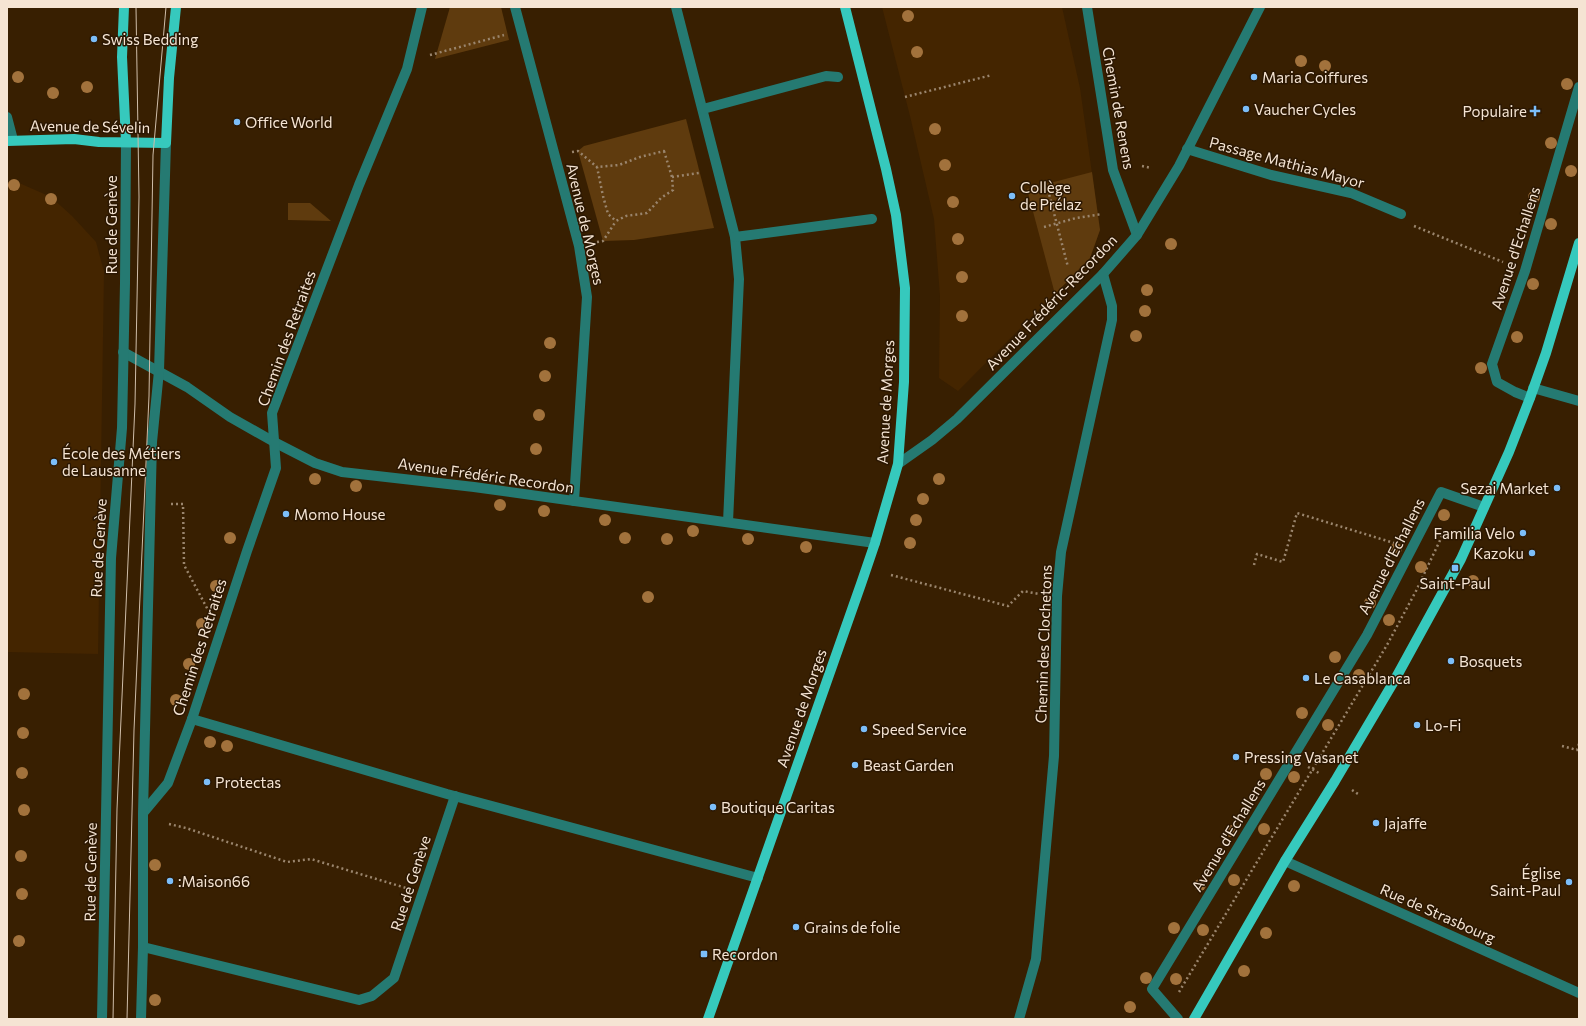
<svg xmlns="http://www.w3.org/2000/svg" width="1586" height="1026" viewBox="0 0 1586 1026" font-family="Commissioner,sans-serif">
  <rect width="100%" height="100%" fill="#381f01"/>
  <g fill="#442500">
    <polygon points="882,7 1062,7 1080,88 1100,230 1090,258 958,391 939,378 940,296 934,219 910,116"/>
    <polygon points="7,182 17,182 51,197 72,216 96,242 104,272 98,654 7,652"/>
  </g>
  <g fill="#5f3b0e">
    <polygon points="450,7 501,7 509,40 435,59"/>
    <polygon points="686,119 714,228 634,240 603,241 578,151 584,146"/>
    <polygon points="1092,172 1100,230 1090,258 1055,294 1027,189"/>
    <polygon points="288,203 310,203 331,221 288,220"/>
  </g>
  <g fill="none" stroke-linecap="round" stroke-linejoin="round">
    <g stroke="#9a856d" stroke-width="2.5" stroke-dasharray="2 3" stroke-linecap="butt">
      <polyline points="430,55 504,35"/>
      <polyline points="905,97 992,75"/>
      <polygon points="664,151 672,177 673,190 661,198 647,213 626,216 616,221 608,214 603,196 597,167 619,165 640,157"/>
      <polyline points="572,152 578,151 597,167"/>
      <polyline points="1142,166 1151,168"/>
      <polyline points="672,177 699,173"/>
      <polyline points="1048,190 1068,267"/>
      <polyline points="1414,226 1503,262"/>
      <polyline points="1044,227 1076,218 1102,214"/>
      <polyline points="597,242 603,241 616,221"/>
      <polyline points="171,504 183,504 184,565 208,610"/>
      <polyline points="1254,565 1257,554 1283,562 1297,513 1394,543"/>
      <polyline points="891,575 1008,606 1023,591 1039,594"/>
      <polyline points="1562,746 1577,750 1579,744"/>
      <polyline points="1308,767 1319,773"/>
      <polyline points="1352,790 1358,794"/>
      <polyline points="169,824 186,828 287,862 311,859 406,888"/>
      <polyline points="1179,992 1387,645 1416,591 1444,532"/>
    </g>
    <g stroke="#257a72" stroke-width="10">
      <polyline points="515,7 579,246 587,297 574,501"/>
      <polyline points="676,7 735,237 739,279 728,522"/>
      <polyline points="1087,7 1113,170 1137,235"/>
      <polyline points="703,109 826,76 838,77"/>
      <polyline points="7,117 13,140"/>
      <polyline points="1187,149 1271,175 1351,193 1401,214"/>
      <polyline points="735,237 872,219"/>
      <polyline points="123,352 187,387 230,417 276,443 315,463 342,472 474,487 875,543"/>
      <polyline points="1533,388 1579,401"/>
      <polyline points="1530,398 1515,392 1497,382 1492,364 1525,271 1579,87"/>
      <polyline points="898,464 932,440 957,419 1103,274 1137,235 1179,166 1260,7"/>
      <polyline points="192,719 447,794 758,878"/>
      <polyline points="143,813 168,783 192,719 247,551 276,468 272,413 359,185 407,69 422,7"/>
      <polyline points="1285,861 1579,993"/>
      <polyline points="143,947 359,1000 372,996 394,978 455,796"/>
      <polyline points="102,1019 111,558 122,428 125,283 126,142"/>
      <polyline points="141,1019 143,947 143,813 152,442 159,371 166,143"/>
      <polyline points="1019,1019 1036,959 1054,756 1057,596 1061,552 1112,320 1112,306 1103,274"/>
      <polyline points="1178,1019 1152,989 1367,635 1441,492 1484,507"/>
    </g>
    <g stroke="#36c9bd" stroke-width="10">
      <polyline points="124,7 122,57 126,142"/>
      <polyline points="7,141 74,139 99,142 166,143 169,78 176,7"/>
      <polyline points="708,1019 861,584 875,543 898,464 904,382 905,288 896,215 886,169 845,7"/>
      <polyline points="1194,1019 1285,861 1335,781 1393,683 1461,559 1509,452 1530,398 1546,353 1579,243"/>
    </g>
    <g stroke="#cfbda9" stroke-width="1">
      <polyline points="113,1019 117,809 135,404 139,197 136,7"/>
      <polyline points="127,1019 134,730 149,396 153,155 166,7"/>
    </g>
  </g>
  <g fill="#a2723c">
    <circle cx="908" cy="16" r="6"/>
    <circle cx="917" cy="52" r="6"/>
    <circle cx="1301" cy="61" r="6"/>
    <circle cx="1325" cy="66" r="6"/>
    <circle cx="18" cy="77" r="6"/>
    <circle cx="1567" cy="84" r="6"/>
    <circle cx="87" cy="87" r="6"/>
    <circle cx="53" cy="93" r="6"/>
    <circle cx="935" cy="129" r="6"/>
    <circle cx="1551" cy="143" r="6"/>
    <circle cx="945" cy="165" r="6"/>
    <circle cx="1571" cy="171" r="6"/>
    <circle cx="14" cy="185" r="6"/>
    <circle cx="1534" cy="197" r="6"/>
    <circle cx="51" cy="199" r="6"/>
    <circle cx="953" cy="202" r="6"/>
    <circle cx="1551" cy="224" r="6"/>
    <circle cx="958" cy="239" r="6"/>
    <circle cx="1171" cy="244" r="6"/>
    <circle cx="962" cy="277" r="6"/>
    <circle cx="1533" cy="284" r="6"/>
    <circle cx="1147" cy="290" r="6"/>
    <circle cx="1145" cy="311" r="6"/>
    <circle cx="962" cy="316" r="6"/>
    <circle cx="1136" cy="336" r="6"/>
    <circle cx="1517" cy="337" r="6"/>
    <circle cx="550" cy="343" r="6"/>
    <circle cx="1481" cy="368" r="6"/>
    <circle cx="545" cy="376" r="6"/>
    <circle cx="539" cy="415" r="6"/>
    <circle cx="536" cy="449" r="6"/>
    <circle cx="315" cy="479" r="6"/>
    <circle cx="939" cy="479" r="6"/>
    <circle cx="356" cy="486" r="6"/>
    <circle cx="923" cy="499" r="6"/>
    <circle cx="500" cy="505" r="6"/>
    <circle cx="544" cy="511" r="6"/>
    <circle cx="1444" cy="515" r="6"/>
    <circle cx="605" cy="520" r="6"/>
    <circle cx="916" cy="520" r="6"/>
    <circle cx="693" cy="531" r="6"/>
    <circle cx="230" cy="538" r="6"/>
    <circle cx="625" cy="538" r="6"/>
    <circle cx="667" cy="539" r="6"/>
    <circle cx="748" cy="539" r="6"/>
    <circle cx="910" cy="543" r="6"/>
    <circle cx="806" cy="547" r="6"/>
    <circle cx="1396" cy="549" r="6"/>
    <circle cx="1421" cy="567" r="6"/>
    <circle cx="1473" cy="581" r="6"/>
    <circle cx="216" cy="586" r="6"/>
    <circle cx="648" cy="597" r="6"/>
    <circle cx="1370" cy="603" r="6"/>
    <circle cx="1389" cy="620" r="6"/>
    <circle cx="202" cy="624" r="6"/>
    <circle cx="1335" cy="657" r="6"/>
    <circle cx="189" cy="664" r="6"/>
    <circle cx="1359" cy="675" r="6"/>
    <circle cx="24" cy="694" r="6"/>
    <circle cx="176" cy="700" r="6"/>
    <circle cx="1302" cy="713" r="6"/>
    <circle cx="1328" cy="725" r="6"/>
    <circle cx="23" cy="733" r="6"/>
    <circle cx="210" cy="742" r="6"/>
    <circle cx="227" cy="746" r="6"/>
    <circle cx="22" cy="773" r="6"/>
    <circle cx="1266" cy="774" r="6"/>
    <circle cx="1294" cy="777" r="6"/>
    <circle cx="24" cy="810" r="6"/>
    <circle cx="1264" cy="829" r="6"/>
    <circle cx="1231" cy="831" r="6"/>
    <circle cx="21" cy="856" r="6"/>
    <circle cx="155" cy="865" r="6"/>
    <circle cx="1234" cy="880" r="6"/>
    <circle cx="1200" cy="885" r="6"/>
    <circle cx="1294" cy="886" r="6"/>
    <circle cx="22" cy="894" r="6"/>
    <circle cx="1174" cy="928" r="6"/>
    <circle cx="1203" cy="930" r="6"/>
    <circle cx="1266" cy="933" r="6"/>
    <circle cx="19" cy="941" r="6"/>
    <circle cx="1244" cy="971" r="6"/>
    <circle cx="1146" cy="978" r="6"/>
    <circle cx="1176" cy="979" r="6"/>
    <circle cx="155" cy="1000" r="6"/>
    <circle cx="1130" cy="1007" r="6"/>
  </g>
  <g fill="#7cbef9" stroke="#2b1702" stroke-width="1.5">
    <circle cx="94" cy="39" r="4"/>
    <circle cx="1254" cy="77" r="4"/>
    <circle cx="1246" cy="109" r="4"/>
    <path d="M1533 105h4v4h4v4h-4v4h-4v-4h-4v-4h4z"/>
    <circle cx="237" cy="122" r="4"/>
    <circle cx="1012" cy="196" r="4"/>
    <circle cx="54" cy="462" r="4"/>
    <circle cx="1557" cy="488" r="4"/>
    <circle cx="286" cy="514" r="4"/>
    <circle cx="1523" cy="533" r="4"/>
    <circle cx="1532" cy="553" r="4"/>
    <rect x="1451" y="564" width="8" height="8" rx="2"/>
    <circle cx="1451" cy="661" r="4"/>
    <circle cx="1306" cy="678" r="4"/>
    <circle cx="1417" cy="725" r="4"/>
    <circle cx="864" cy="729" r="4"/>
    <circle cx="1236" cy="757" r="4"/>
    <circle cx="855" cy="765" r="4"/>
    <circle cx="207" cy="782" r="4"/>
    <circle cx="713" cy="807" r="4"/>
    <circle cx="1376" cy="823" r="4"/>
    <circle cx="170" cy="881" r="4"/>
    <circle cx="1569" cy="882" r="4"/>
    <circle cx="796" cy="927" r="4"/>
    <rect x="700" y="950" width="8" height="8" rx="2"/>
  </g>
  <g text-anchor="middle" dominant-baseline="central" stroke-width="3" stroke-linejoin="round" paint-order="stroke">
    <g font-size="15" fill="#f5e4d3" stroke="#2b1702" text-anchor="start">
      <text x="102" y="39">Swiss Bedding</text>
      <text x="1262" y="77">Maria Coiffures</text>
      <text x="1254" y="109">Vaucher Cycles</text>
      <text x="1527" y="111" text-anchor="end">Populaire</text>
      <text x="245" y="122">Office World</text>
      <text x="1020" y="187">Collège<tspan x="1020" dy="17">de Prélaz</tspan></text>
      <text x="62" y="453">École des Métiers<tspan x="62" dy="17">de Lausanne</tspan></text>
      <text x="1549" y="488" text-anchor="end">Sezai Market</text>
      <text x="294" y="514">Momo House</text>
      <text x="1515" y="533" text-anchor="end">Familia Velo</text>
      <text x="1524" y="553" text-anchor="end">Kazoku</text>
      <text x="1455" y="583" text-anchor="middle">Saint-Paul</text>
      <text x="1459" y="661">Bosquets</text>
      <text x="1314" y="678">Le Casablanca</text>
      <text x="1425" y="725">Lo-Fi</text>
      <text x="872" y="729">Speed Service</text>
      <text x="1244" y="757">Pressing Vasanet</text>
      <text x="863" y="765">Beast Garden</text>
      <text x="215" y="782">Protectas</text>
      <text x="721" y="807">Boutique Caritas</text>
      <text x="1384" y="823">Jajaffe</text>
      <text x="1561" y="873" text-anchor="end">Église<tspan x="1561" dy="17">Saint-Paul</tspan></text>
      <text x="178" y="881">:Maison66</text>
      <text x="804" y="927">Grains de folie</text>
      <text x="712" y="954">Recordon</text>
    </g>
    <g font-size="15" fill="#f5e4d3" stroke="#2b1702">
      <text transform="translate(1119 108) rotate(80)">Chemin de Renens</text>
      <text transform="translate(90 126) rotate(1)">Avenue de Sévelin</text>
      <text transform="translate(1287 162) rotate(15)">Passage Mathias Mayor</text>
      <text transform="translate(586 224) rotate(77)">Avenue de Morges</text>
      <text transform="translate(111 225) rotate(-90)">Rue de Genève</text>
      <text transform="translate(1515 248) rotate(-72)">Avenue d'Echallens</text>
      <text transform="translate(1051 302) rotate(-46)">Avenue Frédéric-Recordon</text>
      <text transform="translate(286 338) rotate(-70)">Chemin des Retraites</text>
      <text transform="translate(885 402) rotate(-87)">Avenue de Morges</text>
      <text transform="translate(486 475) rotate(8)">Avenue Frédéric Recordon</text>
      <text transform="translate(98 548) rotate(-87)">Rue de Genève</text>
      <text transform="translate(1391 556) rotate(-63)">Avenue d'Echallens</text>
      <text transform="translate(1043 644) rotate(-88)">Chemin des Clochetons</text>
      <text transform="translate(199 647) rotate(-72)">Chemin des Retraites</text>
      <text transform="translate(801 708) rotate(-71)">Avenue de Morges</text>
      <text transform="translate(1228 835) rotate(-59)">Avenue d'Echallens</text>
      <text transform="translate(90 872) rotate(-89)">Rue de Genève</text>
      <text transform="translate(410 883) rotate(-72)">Rue de Genève</text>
      <text transform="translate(1438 913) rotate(24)">Rue de Strasbourg</text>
    </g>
  </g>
  <rect width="1586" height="1026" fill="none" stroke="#f5e4d3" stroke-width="16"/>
</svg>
